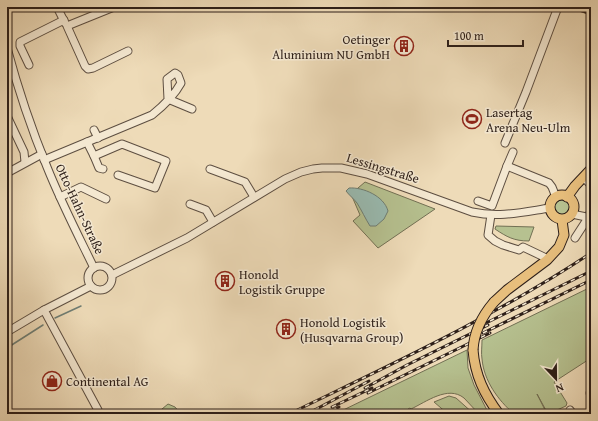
<svg xmlns="http://www.w3.org/2000/svg" width="598" height="421" viewBox="0 0 598 421" font-family="'Gentium Book Plus',serif">
  <rect width="100%" height="100%" fill="#eedbb8"/>
  <filter id="stains"><feTurbulence type="fractalNoise" baseFrequency=".005" numOctaves="4"/><feColorMatrix values="0 0 0 0 .2 0 0 0 0 .09 0 0 0 0 .02 0 0 0 .5 -.17"/></filter>
  <radialGradient id="worn" r=".72"><stop offset=".6" stop-color="#630" stop-opacity="0"/><stop offset="1" stop-color="#630" stop-opacity=".3"/></radialGradient>
  <g fill="#b6c190" stroke="#727054">
    <polygon points="365,182 435,209 378,248 353,221 360,215 351,194"/>
    <circle cx="562" cy="208" r="8"/>
    <path d="M496,226L534,227L529,241C514,241 507,237 495,229Z"/>
    <path d="M591,287V358L554,382L567,403L566,406L548,414L537,394L547,414H514C498,400 484,381 482,359C481,353 482,347 482,340Z"/>
    <path d="M467,350L468,368L474,385L489,414H479C474,409 469,403 464,398C448,385 426,402 411,409L410,408L408,409V411L402,414H335Z"/>
    <polygon points="449,396 456,398 474,414 448,414 434,402"/>
    <polygon points="168,404 175,407 181,414 156,414"/>
  </g>
  <path fill="#99bbb1" stroke="#6e7d74" d="M349,188C363,187 384,196 388,211L384,219L376,226H370C365,218 362,211 357,203C354,199 349,195 346,191Z"/>
  <g fill="none" stroke-linecap="round" stroke-linejoin="round">
    <g stroke="#6e7d74" stroke-width="1.5">
      <polyline points="55,318 81,306"/>
      <polyline points="7,348 43,325"/>
    </g>
    <defs>
      <g id="minor">
        <polyline points="57,7 65,23"/>
        <polyline points="114,7 67,26 85,66 88,69 93,68 128,51"/>
        <path d="M7,48C18,89 31,128 47,167C61,202 78,235 94,268"/>
        <polyline points="29,65 20,46 20,42 64,20"/>
        <polyline points="7,116 24,152 25,162"/>
        <polyline points="94,130 98,138"/>
        <polyline points="87,142 94,156 122,144 166,161 155,188 118,175"/>
        <polyline points="505,143 526,92 558,7"/>
        <polyline points="94,156 99,168 103,169"/>
        <path d="M44,160L152,115C162,107 175,94 181,83L178,75L175,73L167,79L168,99L192,109"/>
        <polyline points="507,166 513,152"/>
        <polyline points="210,169 245,182 254,197"/>
        <polyline points="7,173 42,154"/>
        <polyline points="583,177 590,184"/>
        <polyline points="60,197 81,187 106,199"/>
        <polyline points="478,201 492,206 507,166 549,183 552,187 556,197"/>
        <polyline points="190,204 206,210 213,222"/>
        <polyline points="572,214 591,218"/>
        <polyline points="491,215 488,235 495,241 503,245 519,250 523,247 544,257 547,260"/>
        <polyline points="575,238 588,218 591,210"/>
        <circle cx="100" cy="278" r="12"/>
        <path d="M112,275L187,238L285,179L301,172L313,169L322,168H341L367,174L472,212C499,218 523,212 550,208"/>
        <polyline points="44,310 98,410 98,414"/>
        <polyline points="7,332 44,310 91,286"/>
        <polyline points="590,393 591,393"/>
        <polyline points="570,410 573,414"/>
      </g>
      <g id="major">
        <circle cx="562" cy="207" r="12"/>
        <polyline points="567,197 575,186 591,169"/>
        <polyline points="494,302 507,290 547,260 559,247 564,235 562,220"/>
        <path d="M473,350C475,375 484,394 499,414"/>
      </g>
    </defs>
    <use href="#minor" stroke="#5d4e41" stroke-width="9"/>
    <use href="#major" stroke="#2d1f19" stroke-width="11"/>
    <use href="#minor" stroke="#f4e8d1" stroke-width="7"/>
    <use href="#major" stroke="#e7be7c" stroke-width="9"/>
    <defs>
      <g id="rail">
        <polyline points="571,7 591,14"/>
        <polyline points="482,325 591,271"/>
        <polyline points="483,333 591,280"/>
        <polyline points="365,388 407,365 488,325"/>
        <polyline points="368,393 490,333"/>
        <polyline points="332,407 372,388"/>
        <path d="M289,414C392,364 496,316 591,253"/>
        <polyline points="307,414 369,381"/>
        <polyline points="324,414 339,407"/>
      </g>
    </defs>
    <use href="#rail" stroke="#2d1f19" stroke-width="3"/>
    <use href="#rail" stroke="#f4e8d1" stroke-width="1.5" stroke-dasharray="4.5" stroke-linecap="butt"/>
    <defs>
      <path id="major-bridge" d="M473,350C474,331 482,316 494,302"/>
    </defs>
    <use href="#major-bridge" stroke="#2d1f19" stroke-width="11" stroke-linecap="butt"/>
    <use href="#major-bridge" stroke="#e7be7c" stroke-width="9"/>
  </g>
  <defs>
    <symbol id="building-ring" viewBox="-11 -11 22 22"><circle r="9.5" fill="#f4e8d1" stroke="#8f2418" stroke-width="1.5"/><path d="M-4-6H4V6H1V3H-1V6H-4ZM-2.5-4.3h1.7v1.8h-1.7ZM.8-4.3h1.7v1.8H.8ZM-2.5-1h1.7V.8h-1.7ZM.8-1h1.7V.8H.8Z" fill="#8f2418"/></symbol>
    <symbol id="stadium-ring" viewBox="-11 -11 22 22"><circle r="9.5" fill="#f4e8d1" stroke="#8f2418" stroke-width="1.5"/><path d="M0-5a6.5 5 0 1 0 0 10a6.5 5 0 1 0 0-10ZM-3.5-1.8h7v3.6h-7Z" fill="#8f2418"/></symbol>
    <symbol id="shop-ring" viewBox="-11 -11 22 22"><circle r="9.5" fill="#f4e8d1" stroke="#8f2418" stroke-width="1.5"/><path d="M-5-2.5h2.3a2.7 3.5 0 0 1 5.4 0H5L5.5 6h-11ZM-1.5-2.5h3a1.5 2.3 0 0 0-3 0Z" fill="#8f2418"/></symbol>
  </defs>
  <g fill-rule="evenodd">
    <use href="#building-ring" x="393" y="35" width="22" height="22"/>
    <use href="#stadium-ring" x="461" y="108" width="22" height="22"/>
    <use href="#building-ring" x="214" y="270" width="22" height="22"/>
    <use href="#building-ring" x="275" y="318" width="22" height="22"/>
    <use href="#shop-ring" x="41" y="370" width="22" height="22"/>
  </g>
  <g text-anchor="middle" dominant-baseline="central" stroke-width="3" stroke-linejoin="round" paint-order="stroke">
    <g font-size="13" fill="#2d1f19" stroke="#f4e8d1" text-anchor="start">
      <text x="390" y="39" text-anchor="end">Oetinger<tspan x="390" dy="15">Aluminium NU GmbH</tspan></text>
      <text x="486" y="112">Lasertag<tspan x="486" dy="15">Arena Neu-Ulm</tspan></text>
      <text x="239" y="274">Honold<tspan x="239" dy="15">Logistik Gruppe</tspan></text>
      <text x="300" y="322">Honold Logistik<tspan x="300" dy="15">(Husqvarna Group)</tspan></text>
      <text x="66" y="381">Continental AG</text>
    </g>
    <g font-size="13" fill="#2d1f19" stroke="#f4e8d1">
      <text transform="translate(383 168) rotate(17)">Lessingstraße</text>
      <text transform="translate(80 209) rotate(65)">Otto-Hahn-Straße</text>
    </g>
  </g>
  <rect width="598" height="421" fill="none" stroke="#eedbb8" stroke-width="24"/>
  <rect x="8" y="8" width="582" height="405" fill="none" stroke="#2d1f19" stroke-width="2"/>
  <rect x="12" y="12" width="574" height="397" fill="none" stroke="#2d1f19"/>
  <g transform="translate(556 379) rotate(158)" stroke="#f4e8d1" stroke-width="3" paint-order="stroke">
  <path d="M0-3L7 15L0 10L-7 15Z" fill="#2d1f19"/>
  <text y="-6" font-size="11" font-weight="bold" text-anchor="middle" fill="#2d1f19">N</text>
  </g>
  <path d="M448 40v6h75v-6" fill="none" stroke="#2d1f19" stroke-width="2"/>
  <text x="454" y="40" font-size="12" fill="#2d1f19" stroke="#f4e8d1" stroke-width="3" paint-order="stroke">100 m</text>
  <rect width="100%" height="100%" filter="url(#stains)"/>
  <rect width="100%" height="100%" fill="url(#worn)"/>
</svg>
